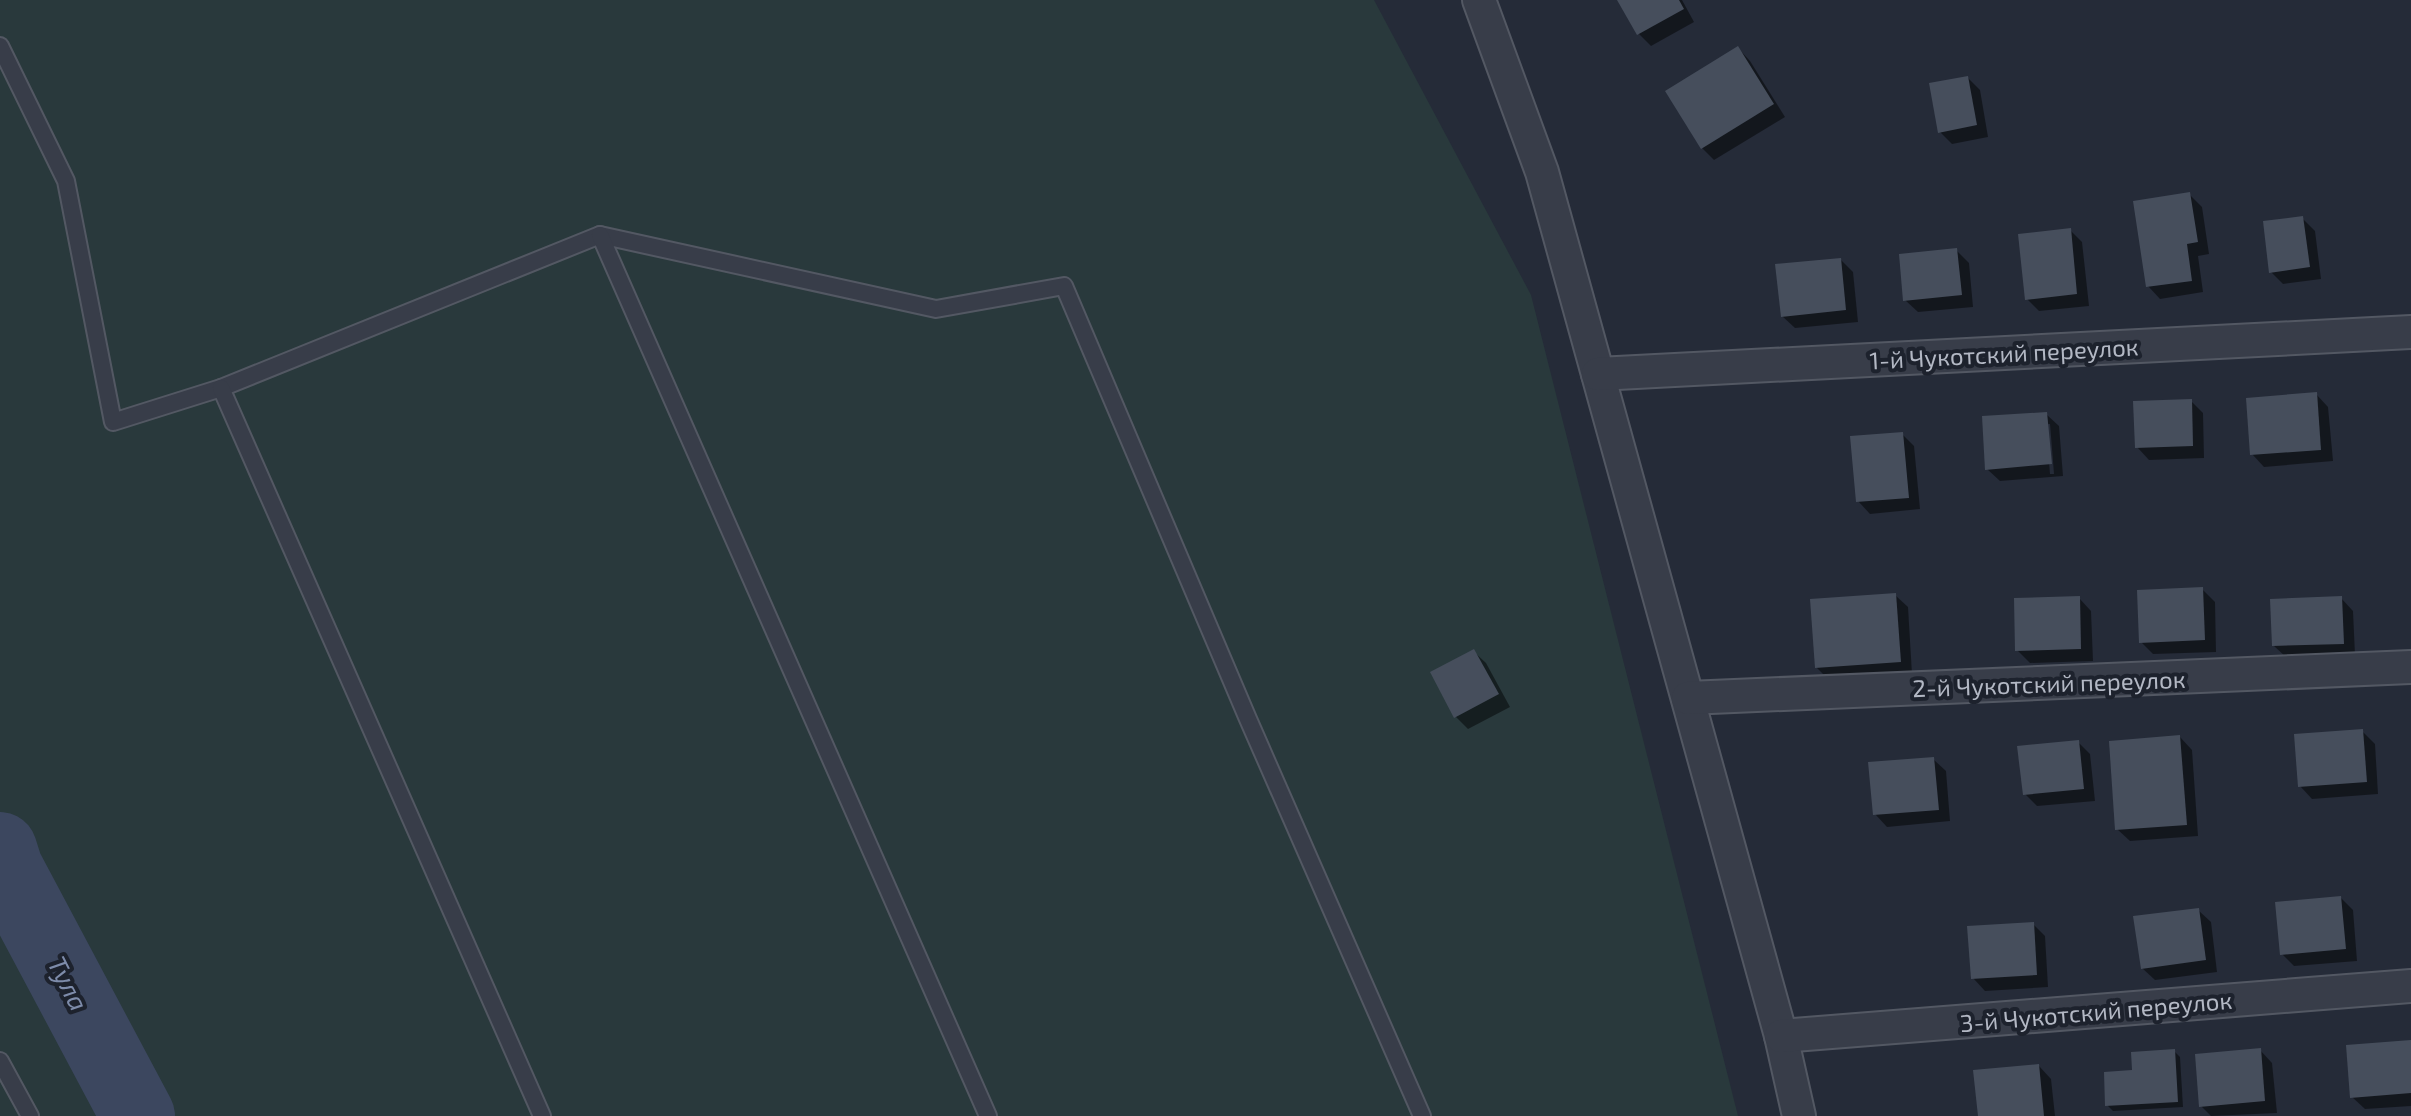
<svg xmlns="http://www.w3.org/2000/svg" width="2411" height="1116" viewBox="0 0 2411 1116" font-family="'Exo 2',sans-serif">
  <rect width="100%" height="100%" fill="#252b38"/>
  <polygon fill="#29393c" points="0,0 1374,0 1531,295 1738,1116 0,1116"/>
  <g fill="#0007" fill-rule="evenodd">
    <polygon points="1620,0 1682,0 1694,22 1651,46 1639,34"/>
    <polygon points="1738,48 1750,61 1785,117 1714,160 1702,148"/>
    <polygon points="1968,78 1980,90 1988,137 1952,144 1940,132"/>
    <polygon points="2189,194 2202,207 2209,254 2198,256 2203,292 2160,299 2148,286"/>
    <polygon points="2302,218 2315,231 2321,279 2283,284 2271,272"/>
    <polygon points="2070,230 2082,242 2089,306 2039,311 2027,299"/>
    <polygon points="1956,250 1969,263 1973,307 1918,312 1905,300"/>
    <polygon points="1841,260 1853,272 1858,322 1795,328 1782,316"/>
    <polygon points="2316,394 2328,407 2333,461 2264,467 2252,454"/>
    <polygon points="2191,401 2203,413 2204,458 2149,460 2137,447"/>
    <path d="M2046,414L2059,426L2063,476L2000,481L1987,469ZM2046,424H2050L2054,474H2050Z"/>
    <polygon points="1902,434 1914,446 1920,509 1870,514 1858,501"/>
    <polygon points="2202,589 2215,602 2216,652 2153,654 2141,642"/>
    <polygon points="1895,595 1908,607 1912,674 1829,680 1816,667"/>
    <polygon points="2079,598 2091,611 2093,661 2030,663 2017,650"/>
    <polygon points="2341,598 2353,611 2355,655 2287,658 2274,646"/>
    <polygon points="1473,651 1486,663 1510,707 1468,729 1456,717 1432,673"/>
    <polygon points="2362,731 2375,744 2378,794 2312,799 2300,786"/>
    <polygon points="2180,737 2192,750 2198,836 2130,841 2117,829"/>
    <polygon points="2078,742 2090,754 2095,801 2037,806 2025,794"/>
    <polygon points="1933,759 1946,771 1950,821 1887,827 1875,814"/>
    <polygon points="2341,898 2353,910 2357,961 2294,966 2282,954"/>
    <polygon points="2198,910 2211,922 2217,972 2155,980 2142,968"/>
    <polygon points="2033,924 2045,936 2048,987 1985,991 1973,978"/>
    <polygon points="2411,1042 2411,1106 2365,1109 2352,1097"/>
    <polygon points="2260,1050 2272,1063 2277,1113 2211,1116 2201,1106"/>
    <polygon points="2174,1051 2180,1057 2183,1107 2113,1111 2107,1105"/>
    <polygon points="2039,1066 2051,1079 2055,1116 1980,1116"/>
  </g>
  <g fill="none" stroke-linecap="round" stroke-linejoin="round">
    <polyline stroke="#3c475f" stroke-width="74" points="0,849 6,868 138,1116"/>
  </g>
  <g fill="#464e5c">
    <polygon points="1617,0 1679,0 1684,9 1637,35"/>
    <polygon points="1738,46 1774,104 1701,149 1665,91"/>
    <polygon points="1968,76 1977,125 1938,133 1929,83"/>
    <polygon points="2190,192 2198,242 2187,244 2192,281 2146,287 2133,201"/>
    <polygon points="2303,216 2310,267 2269,273 2263,221"/>
    <polygon points="2071,228 2077,294 2025,300 2018,234"/>
    <polygon points="1957,248 1962,295 1903,301 1899,254"/>
    <polygon points="1841,258 1846,310 1781,317 1775,264"/>
    <polygon points="2317,392 2321,450 2250,455 2246,398"/>
    <polygon points="2192,399 2193,446 2135,448 2133,401"/>
    <polygon points="2047,412 2052,464 1985,470 1982,416"/>
    <polygon points="1903,432 1909,498 1856,502 1850,436"/>
    <polygon points="2203,587 2205,640 2139,643 2137,590"/>
    <polygon points="1896,593 1901,662 1815,668 1810,599"/>
    <polygon points="2080,596 2081,649 2015,651 2014,598"/>
    <polygon points="2342,596 2344,644 2272,646 2270,599"/>
    <polygon points="1474,649 1499,694 1454,718 1430,672"/>
    <polygon points="2363,729 2367,782 2298,787 2294,734"/>
    <polygon points="2180,735 2187,825 2115,830 2109,741"/>
    <polygon points="2079,740 2084,789 2023,795 2017,746"/>
    <polygon points="1934,757 1939,810 1873,815 1868,762"/>
    <polygon points="2341,896 2346,949 2280,955 2275,902"/>
    <polygon points="2199,908 2206,960 2141,969 2133,916"/>
    <polygon points="2034,922 2037,975 1971,979 1967,926"/>
    <polygon points="2411,1040 2411,1093 2350,1098 2346,1045"/>
    <polygon points="2261,1048 2265,1101 2199,1107 2195,1054"/>
    <polygon points="2175,1049 2178,1102 2105,1106 2104,1072 2132,1070 2131,1052"/>
    <polygon points="2039,1064 2044,1116 1978,1116 1973,1070"/>
  </g>
  <g fill="none" stroke-linecap="round" stroke-linejoin="round">
    <defs>
      <g id="service">
        <polyline points="0,46 66,181 113,422 221,388 600,235 936,309 1064,286 1248,719 1422,1116"/>
        <polyline points="600,235 988,1116"/>
        <polyline points="221,388 542,1116"/>
        <polyline points="0,1061 30,1116"/>
      </g>
      <g id="minor">
        <polyline points="1479,0 1542,172 1781,1036 1799,1116"/>
        <polyline points="1598,374 2411,332"/>
        <polyline points="1688,698 2411,667"/>
        <polyline points="1781,1036 2411,986"/>
      </g>
    </defs>
    <use href="#service" stroke="#535863" stroke-width="20"/>
    <use href="#minor" stroke="#535863" stroke-width="36"/>
    <use href="#service" stroke="#383d49" stroke-width="16"/>
    <use href="#minor" stroke="#383d49" stroke-width="32"/>
  </g>
  <g text-anchor="middle" dominant-baseline="central" stroke-width="8" stroke-linejoin="round" paint-order="stroke">
    <g font-size="24" fill="#b3b8c4" stroke="#1d222d">
      <text transform="translate(2004 353) rotate(-3)">1-й Чукотский переулок</text>
      <text transform="translate(2049 683) rotate(-2)">2-й Чукотский переулок</text>
      <text transform="translate(2096 1011) rotate(-5)">3-й Чукотский переулок</text>
    </g>
    <g font-size="26" font-style="italic" fill="#7e8caa" stroke="#1d222d">
      <text transform="translate(69 983) rotate(63)">Тула</text>
    </g>
  </g>
</svg>
